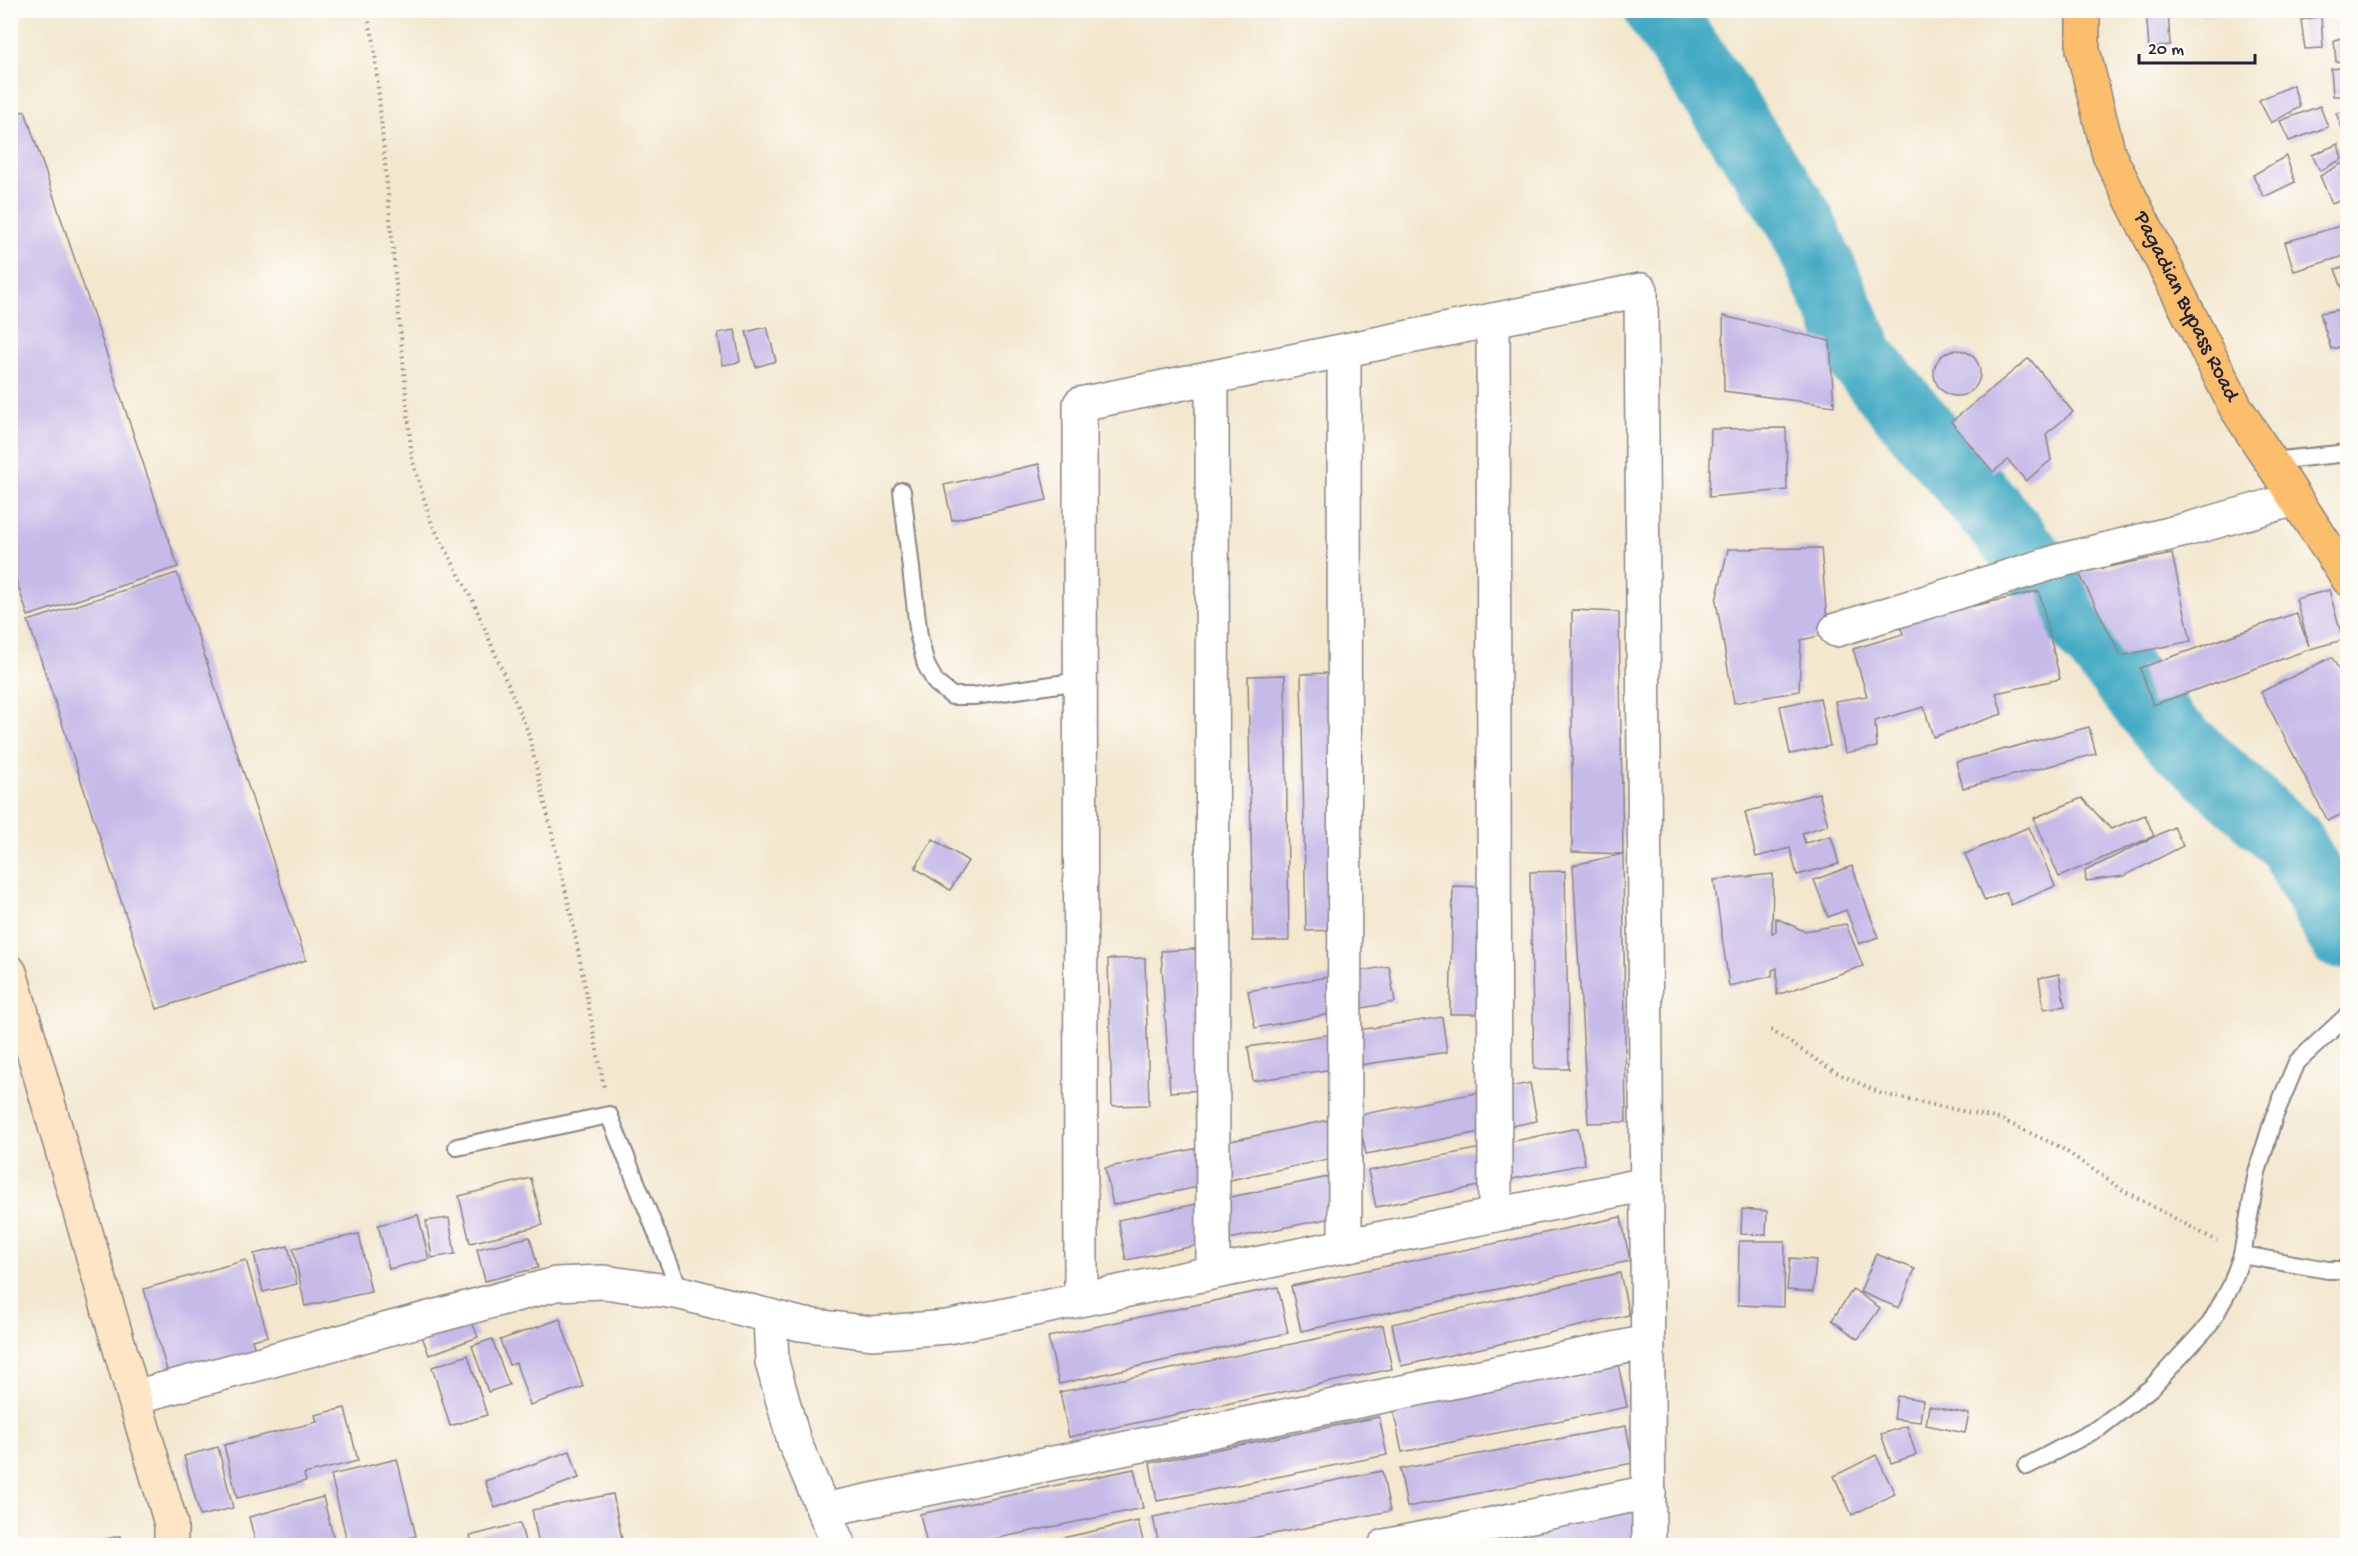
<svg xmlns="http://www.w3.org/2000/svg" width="2358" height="1556" viewBox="0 0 2358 1556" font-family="'Gochi Hand',sans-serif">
  <rect width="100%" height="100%" fill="#fdfcf7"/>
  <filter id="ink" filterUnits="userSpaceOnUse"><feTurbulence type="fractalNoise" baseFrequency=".0167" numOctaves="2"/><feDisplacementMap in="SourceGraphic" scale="12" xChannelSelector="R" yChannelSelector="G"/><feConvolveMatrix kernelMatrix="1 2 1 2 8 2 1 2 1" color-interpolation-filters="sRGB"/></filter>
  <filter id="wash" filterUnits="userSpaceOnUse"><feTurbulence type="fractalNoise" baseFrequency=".008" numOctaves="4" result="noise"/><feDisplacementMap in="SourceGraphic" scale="24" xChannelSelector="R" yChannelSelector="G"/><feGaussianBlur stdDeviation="1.35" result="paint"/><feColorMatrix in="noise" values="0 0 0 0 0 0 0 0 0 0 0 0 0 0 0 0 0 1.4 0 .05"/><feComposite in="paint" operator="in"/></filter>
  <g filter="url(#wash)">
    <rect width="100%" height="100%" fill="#f3e7ce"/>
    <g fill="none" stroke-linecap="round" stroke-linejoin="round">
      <polyline stroke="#44abc4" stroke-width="69" points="1659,10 1799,219 1863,360 1993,514 2169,732 2291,842 2341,935"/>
    </g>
    <g id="blocks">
      <g fill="#c6bae8">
        <polygon points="2146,10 2168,10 2170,45 2149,49"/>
        <polygon points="2201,10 2223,10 2223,11 2202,16"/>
        <polygon points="2321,16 2323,48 2305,49 2301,20"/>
        <polygon points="2348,36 2348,60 2336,62 2334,40"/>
        <polygon points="2348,67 2348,96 2333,96 2331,69"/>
        <polygon points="2293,85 2300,107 2271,123 2259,100"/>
        <polygon points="2320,106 2328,127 2289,141 2280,121"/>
        <polygon points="2348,110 2348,130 2343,130 2336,113"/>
        <polygon points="25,111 178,567 28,616 10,562 10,116"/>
        <polygon points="2338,144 2342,159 2320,171 2312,155"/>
        <polygon points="2286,156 2295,182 2264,197 2253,175"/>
        <polygon points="2348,160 2348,197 2332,204 2320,176"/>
        <polygon points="2347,224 2348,255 2294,271 2285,242"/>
        <polygon points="2348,266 2348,301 2347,301 2335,269"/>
        <polygon points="2348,308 2348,345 2331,349 2320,313"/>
        <polygon points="1723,316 1830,341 1834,406 1724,391"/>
        <polygon points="767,327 776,361 756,367 746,332"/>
        <polygon points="735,330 740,362 723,365 718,333"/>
        <circle cx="1957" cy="373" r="23"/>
        <polygon points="2029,358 2073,412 2046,434 2051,460 2026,481 2008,460 1993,472 1951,422"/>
        <polygon points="1786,428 1787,490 1709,497 1711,429"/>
        <polygon points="1039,464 1047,500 952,520 944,485"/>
        <polygon points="1821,548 1828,634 1801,640 1799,691 1734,703 1716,601 1728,549"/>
        <polygon points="2172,554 2191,641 2121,656 2079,573"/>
        <polygon points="177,573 306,960 157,1009 28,621"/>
        <polygon points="2329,590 2343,640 2310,649 2153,705 2140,668 2296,613 2309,646 2296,599"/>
        <polygon points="2039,591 2060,679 1996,693 2002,714 1933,737 1924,707 1875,721 1877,747 1845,753 1835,701 1867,696 1853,649 1903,634 1898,619 1971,597 1973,606"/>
        <polygon points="1572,610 1619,612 1623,854 1572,852"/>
        <polygon points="2332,657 2348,688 2348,811 2328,821 2261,692"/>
        <polygon points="1332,673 1337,930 1306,931 1301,674"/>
        <polygon points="1285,675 1289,941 1253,941 1248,676"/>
        <polygon points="1820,698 1830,746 1790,754 1780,706"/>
        <polygon points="2089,727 2096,754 1963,788 1956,762"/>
        <polygon points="1819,793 1828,825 1802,833 1805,843 1831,836 1839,864 1797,875 1790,848 1756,857 1745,812"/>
        <polygon points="2082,798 2111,829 2145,815 2154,836 2059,877 2034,818"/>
        <polygon points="2029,827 2055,886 2011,905 2006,892 1985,901 1965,854"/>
        <polygon points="2174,827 2183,846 2124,876 2086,881 2085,871"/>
        <polygon points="933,839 968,861 950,890 915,868"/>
        <polygon points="1623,854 1626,1122 1588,1123 1573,865"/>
        <polygon points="1852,866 1878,937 1859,944 1846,910 1828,917 1814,880"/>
        <polygon points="1565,871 1569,1069 1534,1069 1530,872"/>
        <polygon points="1773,874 1772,933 1776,932 1776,918 1804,931 1846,924 1863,966 1777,995 1777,968 1772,970 1772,976 1729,986 1714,880"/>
        <polygon points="1453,886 1484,887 1482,1014 1450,1014"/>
        <polygon points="1196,949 1205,1090 1170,1092 1161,951"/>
        <polygon points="1145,958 1149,1105 1112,1106 1108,959"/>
        <polygon points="1389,966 1395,1002 1255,1028 1248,991"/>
        <polygon points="2059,974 2065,1006 2044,1009 2039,978"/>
        <polygon points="1442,1017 1447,1052 1253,1081 1248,1047"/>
        <polygon points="1530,1083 1537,1121 1366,1154 1358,1115"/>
        <polygon points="1347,1116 1356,1153 1113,1205 1105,1168"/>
        <polygon points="1578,1128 1585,1164 1376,1207 1368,1171"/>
        <polygon points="1353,1172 1361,1212 1126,1260 1118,1220"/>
        <polygon points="531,1178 543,1225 470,1243 459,1196"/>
        <polygon points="1742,1209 1767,1211 1766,1235 1741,1234"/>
        <polygon points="418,1215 429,1259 389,1269 378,1225"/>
        <polygon points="1621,1217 1630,1261 1301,1331 1291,1286"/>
        <polygon points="449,1218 455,1254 432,1258 426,1221"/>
        <polygon points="359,1234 371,1292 305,1306 293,1248"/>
        <polygon points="530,1237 538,1268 485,1281 477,1249"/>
        <polygon points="1739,1241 1785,1241 1784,1307 1738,1305"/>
        <polygon points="288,1246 297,1284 263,1292 254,1254"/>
        <polygon points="1876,1254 1915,1269 1899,1308 1860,1292"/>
        <polygon points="1790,1258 1816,1260 1813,1292 1787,1290"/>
        <polygon points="246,1260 268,1336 252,1340 256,1353 169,1378 144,1289"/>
        <polygon points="1620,1273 1629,1315 1401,1366 1392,1324"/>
        <polygon points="1278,1287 1288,1333 1059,1384 1048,1337"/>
        <polygon points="1853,1289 1880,1308 1858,1339 1832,1320"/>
        <polygon points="468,1312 478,1337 429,1355 420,1331"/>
        <polygon points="560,1319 583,1387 530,1405 516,1363 509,1365 500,1340"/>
        <polygon points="1383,1325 1392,1369 1069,1437 1060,1392"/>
        <polygon points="492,1339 509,1385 488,1392 472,1346"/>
        <polygon points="468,1355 487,1415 450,1426 432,1367"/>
        <polygon points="1618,1364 1627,1407 1402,1452 1393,1409"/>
        <polygon points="1897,1396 1923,1400 1920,1422 1894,1419"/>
        <polygon points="1929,1406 1969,1414 1965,1433 1926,1425"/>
        <polygon points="345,1408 358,1461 304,1474 306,1481 237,1498 224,1445 317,1422 315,1415"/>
        <polygon points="1379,1417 1387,1455 1157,1501 1150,1463"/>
        <polygon points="1626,1426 1633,1463 1407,1507 1400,1469"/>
        <polygon points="1907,1426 1916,1455 1891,1463 1881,1434"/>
        <polygon points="218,1447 233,1508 200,1516 184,1456"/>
        <polygon points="570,1451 579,1478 495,1508 485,1481"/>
        <polygon points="1876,1455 1895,1494 1852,1515 1834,1476"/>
        <polygon points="397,1459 416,1536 376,1545 348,1545 331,1475"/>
        <polygon points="1134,1469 1143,1508 965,1545 927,1545 920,1514"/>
        <polygon points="1382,1471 1390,1511 1217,1545 1159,1545 1153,1517"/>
        <polygon points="613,1494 623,1545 539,1545 532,1510"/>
        <polygon points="323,1497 335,1544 256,1545 249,1517"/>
        <polygon points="1632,1506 1640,1545 1443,1545"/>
        <polygon points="1138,1521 1144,1545 1032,1545"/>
        <polygon points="520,1523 526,1545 473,1545 470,1536"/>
        <polygon points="120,1536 122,1545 90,1545 89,1543"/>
      </g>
    </g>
  </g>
  <g filter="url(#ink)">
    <use href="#blocks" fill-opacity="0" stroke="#8a8484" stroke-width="1.5"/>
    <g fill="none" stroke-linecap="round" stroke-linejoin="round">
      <defs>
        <g id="lane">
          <polyline points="2271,461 2348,453"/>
          <polyline points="902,491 919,637 926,665 936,683 952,696 974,696 1080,681"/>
          <polyline points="457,1147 609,1115 681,1293"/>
          <polyline points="2242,1255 2328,1270 2348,1270"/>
          <polyline points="2027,1466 2099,1428 2152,1387 2210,1324 2231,1286 2242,1255 2257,1172 2274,1117 2297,1062 2348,1015"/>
        </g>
        <g id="street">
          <polyline points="1493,320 1495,1215"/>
          <polyline points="1344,351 1345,1246"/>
          <polyline points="1212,377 1213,1272"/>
          <polyline points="1836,630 2062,560 2189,529 2295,499"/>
          <polyline points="1081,1299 1080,404 1641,290 1649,1546"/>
          <polyline points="770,1316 772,1362 794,1441 839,1546"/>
          <polyline points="135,1397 556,1284 604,1282 681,1293 800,1324 872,1333 947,1327 1647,1184"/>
          <polyline points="823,1510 1648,1342"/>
          <polyline points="1385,1546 1649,1492"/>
        </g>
        <polyline id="secondary" points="10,972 171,1524 171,1546"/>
        <g id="highway">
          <path id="s1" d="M2083,10V50L2109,155L2236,408L2348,579"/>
        </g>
      </defs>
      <use href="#lane" stroke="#8a8484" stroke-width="20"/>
      <use href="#street" stroke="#8a8484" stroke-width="36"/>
      <use href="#secondary" stroke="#8a8484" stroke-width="36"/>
      <use href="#highway" stroke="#8a8484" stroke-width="36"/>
      <g stroke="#8a8484" stroke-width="4" stroke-dasharray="1.5 4.5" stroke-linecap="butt">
        <polyline points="366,10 374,42 412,459 431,522 474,603 528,732 571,914 604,1087"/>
        <polyline points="1771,1030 1835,1072 1882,1094 2000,1119 2060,1147 2124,1191 2217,1241"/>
      </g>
      <use href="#lane" stroke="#fff" stroke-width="16"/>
      <use href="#street" stroke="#fff" stroke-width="33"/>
      <use href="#secondary" stroke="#fde5c5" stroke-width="33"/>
      <use href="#highway" stroke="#fabe6d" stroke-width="33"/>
    </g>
  </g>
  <g text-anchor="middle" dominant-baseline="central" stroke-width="6" stroke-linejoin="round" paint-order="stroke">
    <g font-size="22" fill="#22223b" stroke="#fdfcf7">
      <text stroke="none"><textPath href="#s1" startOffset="318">Pagadian Bypass Road</textPath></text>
    </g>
  </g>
  <rect width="2358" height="1556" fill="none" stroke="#fdfcf7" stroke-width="36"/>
  <path d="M2139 54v9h116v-9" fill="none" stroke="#22223b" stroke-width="3"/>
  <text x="2148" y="54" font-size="18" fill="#22223b" stroke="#fdfcf7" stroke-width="4.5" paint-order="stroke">20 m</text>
</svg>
